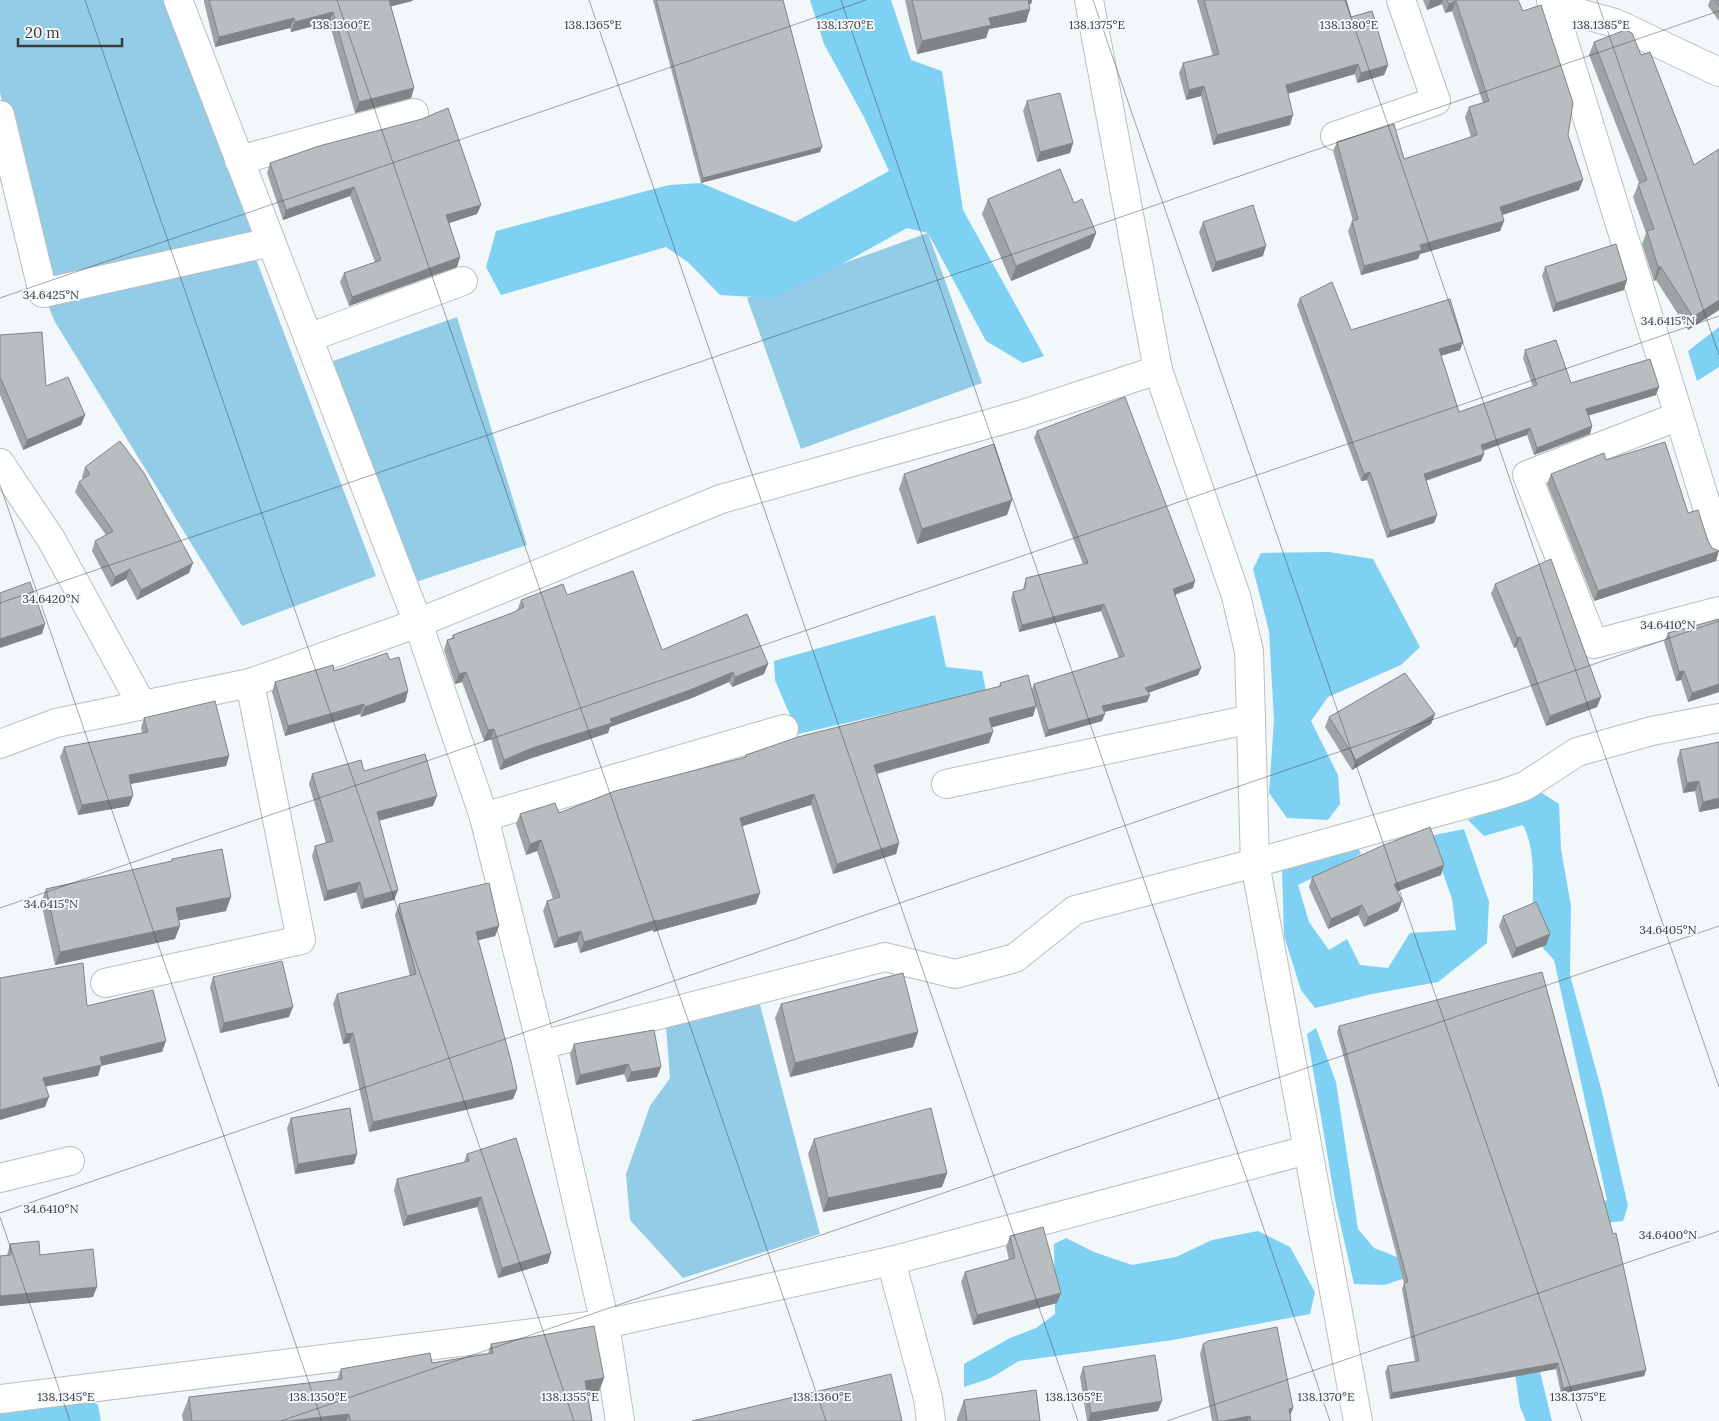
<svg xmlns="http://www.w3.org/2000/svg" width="1719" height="1421" viewBox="0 0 1719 1421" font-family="Lora,serif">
  <rect width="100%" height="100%" fill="#f2f7f9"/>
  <g fill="#93cce6">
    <polygon points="0,0 178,0 271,242 256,259 376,576 242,626 55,322 43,293 0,92"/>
    <polygon points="928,233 982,383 801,449 747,298"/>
    <polygon points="457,317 527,545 404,586 319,366"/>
    <polygon points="759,1001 820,1234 683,1278 630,1220 626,1174 650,1106 670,1078 666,1026"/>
  </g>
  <g fill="#7ed1f3">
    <polygon points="810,0 891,0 911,60 942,71 963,210 1044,356 1023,363 986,341 928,233 907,228 842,264 772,298 720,295 689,263 666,247 501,295 486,267 496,231 669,185 701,183 795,222 889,171 865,119 824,44"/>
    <polygon points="1719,327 1719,367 1697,381 1688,351"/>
    <polygon points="1329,552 1373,559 1420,647 1401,665 1328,697 1311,721 1338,775 1340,804 1328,820 1287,818 1269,793 1274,720 1269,631 1253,569 1261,553"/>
    <polygon points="935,615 946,667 982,671 986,691 798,734 775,680 774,661"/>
    <path d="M1539,791L1559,804L1561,849L1571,906L1570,975L1602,1092L1628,1206L1623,1221L1570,1227L1572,1216L1607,1200L1554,960C1549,954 1540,946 1537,939C1527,901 1541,861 1523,825L1484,836L1468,820Z"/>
    <polygon points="1464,829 1489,902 1487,943 1438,982 1372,994 1315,1008 1301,990 1284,936 1282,866 1354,840 1361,854 1298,885 1309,922 1329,950 1347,939 1360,965 1388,968 1410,933 1456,930 1452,899 1430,836"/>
    <polygon points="1316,1028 1336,1082 1358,1229 1374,1248 1397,1257 1504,1233 1514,1265 1552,1421 1526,1421 1520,1407 1496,1249 1384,1285 1354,1284 1335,1200 1307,1034"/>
    <polygon points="1258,1231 1290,1247 1315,1292 1310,1314 1173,1340 1019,1361 991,1378 964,1387 964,1364 1010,1338 1036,1328 1055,1314 1054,1244 1066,1238 1094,1252 1132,1265 1176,1257 1212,1240"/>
    <polygon points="88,1398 98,1405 101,1421 0,1421 0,1411"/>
  </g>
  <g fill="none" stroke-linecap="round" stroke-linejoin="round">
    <defs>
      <g id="minor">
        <polyline points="178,0 418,623 484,817 541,1045 605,1324 620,1421"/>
        <polyline points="1551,0 1719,546"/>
        <polyline points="1553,6 1615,23 1719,72"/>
        <polyline points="0,115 43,293 271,242"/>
        <polyline points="1335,136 1436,101 1401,0"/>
        <polyline points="239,160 414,113"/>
        <polyline points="308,338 463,281"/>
        <polyline points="1679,416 1527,475 1594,644 1719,611"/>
        <polyline points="0,463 51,539 142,705"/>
        <polyline points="0,744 56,723 250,683 418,623 721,499 1020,415 1158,370"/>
        <polyline points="946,784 1251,719"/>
        <polyline points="484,817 784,729"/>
        <polyline points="105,983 301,940 250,683"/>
        <polyline points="541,1045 885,957 955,974 1015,958 1075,910 1255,863 1502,794 1525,786 1577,752 1652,731 1719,718"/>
        <polyline points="0,1178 70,1161"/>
        <polyline points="891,1261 928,1398 931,1421"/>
        <polyline points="0,1399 605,1324 891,1261 1307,1150"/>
      </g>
      <polyline id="tertiary" points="1089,0 1158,370 1236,596 1249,651 1255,863 1358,1421"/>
    </defs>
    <use href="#minor" stroke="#babfc1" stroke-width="30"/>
    <use href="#tertiary" stroke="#babfc1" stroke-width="30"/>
    <use href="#minor" stroke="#fff" stroke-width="28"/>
    <use href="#tertiary" stroke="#fff" stroke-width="28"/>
  </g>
  <g fill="#9ea3a4">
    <polygon points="204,0 413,0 412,1 391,6 414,88 411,98 355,113 329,22 291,32 290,28 215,47 204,2"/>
    <polygon points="653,0 783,0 820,152 701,183"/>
    <polygon points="905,0 1032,0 1031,4 1029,4 1030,9 1026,22 989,29 986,38 917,54"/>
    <polygon points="1197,0 1346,0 1351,17 1388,65 1384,75 1357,83 1355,74 1288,94 1290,125 1213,145 1201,96 1186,100 1179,73 1183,63 1213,56"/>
    <polygon points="1423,0 1518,0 1568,135 1579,190 1502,215 1504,221 1500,231 1420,254 1418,259 1361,275 1348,231 1352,221 1353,221 1333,151 1337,142 1404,159 1471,137 1465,117 1469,107 1483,103 1452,11 1445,13 1442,4 1427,10"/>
    <polygon points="1710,0 1719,0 1719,21 1708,6"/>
    <polygon points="1594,42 1641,55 1694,165 1719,149 1719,310 1688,330 1656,280 1654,281 1642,244 1646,233 1633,197 1639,183 1589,55"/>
    <polygon points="1027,101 1073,143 1070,153 1037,162 1023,111"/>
    <polygon points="270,163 481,205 477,214 449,223 460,257 457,267 349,306 340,282 344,273 375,262 350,196 283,220 267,173"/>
    <polygon points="988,199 1074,203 1096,233 1090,248 1011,281 982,214"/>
    <polygon points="1203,222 1263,256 1212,272 1199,232"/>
    <polygon points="1545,267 1624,290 1553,312 1542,276"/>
    <polygon points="1300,298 1351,330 1463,342 1460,350 1441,356 1459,412 1533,387 1523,358 1525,350 1571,383 1656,395 1589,415 1592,426 1590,434 1534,455 1527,435 1483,451 1484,454 1481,461 1426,481 1437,515 1434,523 1387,538 1367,480 1361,481 1297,305"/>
    <polygon points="0,335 46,386 85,415 81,425 23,450 0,395"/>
    <polygon points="1037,431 1193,588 1175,595 1201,668 1198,675 1148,693 1150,695 1147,702 1104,712 1102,721 1045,737 1036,706 1033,716 992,727 989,743 877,774 899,843 896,854 833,874 811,805 742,826 756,904 653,932 653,930 580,953 577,942 554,948 543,911 547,901 553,899 537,851 526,855 516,824 520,814 559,813 745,758 746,755 999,687 1000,683 1032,689 1034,684 1119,658 1101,611 1019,632 1011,599 1013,592 1023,590 1024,585 1026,578 1083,564 1034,438"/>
    <polygon points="1606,460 1688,513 1708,541 1716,561 1594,601 1547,484 1551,474"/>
    <polygon points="85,467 189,573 137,600 126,579 111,587 92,551 95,541 106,535 75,492 79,482 83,479 82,477"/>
    <polygon points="904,474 1012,500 1007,515 917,544 899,489"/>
    <polygon points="1495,584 1601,697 1597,707 1546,726 1516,647 1514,648 1491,594"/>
    <polygon points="567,595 662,650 764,674 732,687 729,682 692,698 610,727 608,733 529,759 500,770 491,739 484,741 462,682 455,684 444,650 447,640 451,639 453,635 512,613 517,611 521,600"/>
    <polygon points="1719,619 1719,692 1688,702 1681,680 1676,681 1664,642 1668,633"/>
    <polygon points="390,660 408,691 405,702 361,717 360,714 285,736 272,692 275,682 334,671"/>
    <polygon points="1435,714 1431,724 1352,770 1325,727 1329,717"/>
    <polygon points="144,718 229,756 226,766 130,784 129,806 78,815 60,757 64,747 142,733 141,728"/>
    <polygon points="1680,750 1719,808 1699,812 1695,791 1683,793 1677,760"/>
    <polygon points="364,771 433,806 379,821 398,890 394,900 361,909 356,892 324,901 312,856 315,846 326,843 309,784 312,774"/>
    <polygon points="172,859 226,911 178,920 175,939 55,965 41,902 46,889 171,862"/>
    <polygon points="1441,875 1397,891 1402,901 1398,911 1364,927 1358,915 1328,929 1309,887 1312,877"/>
    <polygon points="399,904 499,926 495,936 478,940 517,1089 513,1099 369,1132 349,1043 343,1044 333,1004 337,994 410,976 395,915"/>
    <polygon points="1503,916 1550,934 1546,945 1512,958 1499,926"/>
    <polygon points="213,977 289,1017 220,1033 210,987"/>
    <polygon points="781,1004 918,1032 913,1047 790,1077 775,1018"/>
    <polygon points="1339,1026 1646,1370 1644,1376 1561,1394 1556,1369 1390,1399 1385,1372 1388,1366 1415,1361 1402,1289 1404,1283 1337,1032"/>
    <polygon points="654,1030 657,1077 627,1082 624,1074 576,1085 570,1054 574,1044"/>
    <polygon points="291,1118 354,1164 295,1174 287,1128"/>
    <polygon points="814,1139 947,1173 942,1187 823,1212 808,1154"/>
    <polygon points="467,1154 551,1253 548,1263 498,1278 477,1207 403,1226 394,1190 397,1179 464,1162"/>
    <polygon points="1010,1236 1061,1293 1057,1303 973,1325 961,1282 965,1272 1009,1260 1006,1247"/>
    <polygon points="10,1244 40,1255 93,1297 0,1306 0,1256 7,1255"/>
    <polygon points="491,1344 604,1378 597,1396 588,1397 592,1421 183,1421 182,1415 189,1397 337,1380 341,1369 432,1363 488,1354"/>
    <polygon points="1203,1344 1293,1408 1290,1415 1291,1421 1212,1421 1200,1354"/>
    <polygon points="1083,1367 1158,1411 1098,1421 1087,1421 1080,1377"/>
    <polygon points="964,1400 1040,1421 957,1421 957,1419"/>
  </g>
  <g fill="#818486">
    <polygon points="388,0 413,0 412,1 385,8"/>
    <polygon points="1025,0 1032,0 1031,4 1022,6"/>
    <polygon points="1430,0 1443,0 1442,4 1427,10"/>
    <polygon points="1456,1 1452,11 1445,13 1449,4"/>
    <polygon points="1030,9 1026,22 989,29 986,38 917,54 922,41 989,18"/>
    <polygon points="333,12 329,22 291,32 295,22"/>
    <polygon points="294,18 290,28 215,47 219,37"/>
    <polygon points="1358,64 1355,74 1282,95 1286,85"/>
    <polygon points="1388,65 1384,75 1357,83 1361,73"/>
    <polygon points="1204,86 1201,96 1186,100 1189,90"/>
    <polygon points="414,88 411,98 355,113 359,102"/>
    <polygon points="1293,115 1290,125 1213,145 1217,135"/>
    <polygon points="1073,143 1070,153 1037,162 1040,152"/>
    <polygon points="822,147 820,152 701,183 703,178"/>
    <polygon points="1583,180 1579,190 1496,217 1500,207"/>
    <polygon points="354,187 350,196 283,220 286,210"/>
    <polygon points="481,205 477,214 443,225 446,215"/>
    <polygon points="1504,221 1500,231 1420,254 1418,259 1361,275 1364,266 1420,245"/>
    <polygon points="1096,233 1090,248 1011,281 1016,266"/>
    <polygon points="1266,246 1263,256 1212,272 1216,262"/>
    <polygon points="460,257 457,267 349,306 352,297"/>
    <polygon points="1658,267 1661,267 1656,280 1654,281"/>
    <polygon points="1627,280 1624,290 1553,312 1556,303"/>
    <polygon points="1719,300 1719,310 1688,330 1693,317"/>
    <polygon points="1463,342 1460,350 1436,357 1439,349"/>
    <polygon points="1659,387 1656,395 1584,417 1586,409"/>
    <polygon points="85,415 81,425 23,450 27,440"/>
    <polygon points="1592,426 1590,434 1534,455 1537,448"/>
    <polygon points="1530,428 1527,435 1478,452 1481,445"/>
    <polygon points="1484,454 1481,461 1421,482 1424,474"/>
    <polygon points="1370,472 1367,480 1361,481 1364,474"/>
    <polygon points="1012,500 1007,515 917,544 922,529"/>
    <polygon points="1437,515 1434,523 1387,538 1390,531"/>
    <polygon points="1719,551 1716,561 1594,601 1598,591"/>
    <polygon points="193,563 189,573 137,600 141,590"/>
    <polygon points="130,569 126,579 111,587 115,577"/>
    <polygon points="1195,581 1193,588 1170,596 1173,589"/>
    <polygon points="1104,604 1101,611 1019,632 1022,625"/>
    <polygon points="45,624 42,634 0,648 0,639"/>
    <polygon points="1520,637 1516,647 1514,648 1517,638"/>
    <polygon points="768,664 764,674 732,687 735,677"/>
    <polygon points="1201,668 1198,675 1142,695 1145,688"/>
    <polygon points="1684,671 1681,680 1676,681 1679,672"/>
    <polygon points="466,672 462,682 455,684 459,674"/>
    <polygon points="733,672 729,682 692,698 610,727 608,733 529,759 500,770 504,760 532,748"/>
    <polygon points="1719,684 1719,692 1688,702 1692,693"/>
    <polygon points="408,691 405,702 361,717 365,707"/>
    <polygon points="1150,695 1147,702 1100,713 1102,706"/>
    <polygon points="1601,697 1597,707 1546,726 1550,716"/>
    <polygon points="364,704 360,714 285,736 288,726"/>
    <polygon points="1036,706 1033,716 986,729 989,718"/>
    <polygon points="1105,714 1102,721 1045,737 1048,730"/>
    <polygon points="1435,714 1431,724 1352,770 1356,760"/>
    <polygon points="494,729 491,739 484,741 488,730"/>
    <polygon points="993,732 989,743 870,775 874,765"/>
    <polygon points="229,756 226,766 125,785 129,775"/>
    <polygon points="1699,781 1695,791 1683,793 1687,783"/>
    <polygon points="814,794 811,805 736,828 740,818"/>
    <polygon points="133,796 129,806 78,815 82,805"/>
    <polygon points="437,796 433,806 373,822 377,812"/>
    <polygon points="1719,798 1719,808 1699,812 1703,802"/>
    <polygon points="541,840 537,851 526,855 530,844"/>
    <polygon points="899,843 896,854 833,874 837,864"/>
    <polygon points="1444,865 1441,875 1390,894 1394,884"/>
    <polygon points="360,882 356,892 324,901 327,891"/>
    <polygon points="398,890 394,900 361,909 364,899"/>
    <polygon points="760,893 756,904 653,932 657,921"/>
    <polygon points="231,897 226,911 171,922 176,908"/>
    <polygon points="1402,901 1398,911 1364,927 1368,917"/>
    <polygon points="1362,905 1358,915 1328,929 1331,919"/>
    <polygon points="657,920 653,930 580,953 584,942"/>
    <polygon points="180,926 175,939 55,965 60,952"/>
    <polygon points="499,926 495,936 472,942 476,932"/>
    <polygon points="581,931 577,942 554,948 558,938"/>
    <polygon points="1550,934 1546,945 1512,958 1516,948"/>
    <polygon points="293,1007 289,1017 220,1033 224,1023"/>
    <polygon points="918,1032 913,1047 790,1077 795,1063"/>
    <polygon points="353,1033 349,1043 343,1044 346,1034"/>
    <polygon points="166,1041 162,1052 101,1066 98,1076 39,1088 43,1078 100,1057"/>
    <polygon points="628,1064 624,1074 576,1085 580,1075"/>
    <polygon points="661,1067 657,1077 627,1082 631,1072"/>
    <polygon points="517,1089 513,1099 369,1132 373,1122"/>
    <polygon points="49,1097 45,1107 0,1120 0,1110"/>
    <polygon points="357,1154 354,1164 295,1174 298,1164"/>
    <polygon points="947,1173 942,1187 823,1212 828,1198"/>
    <polygon points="481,1197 477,1207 403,1226 407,1216"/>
    <polygon points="551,1253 548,1263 498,1278 502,1268"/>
    <polygon points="97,1287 93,1297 0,1306 0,1296"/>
    <polygon points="1061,1293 1057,1303 973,1325 977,1315"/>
    <polygon points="1558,1363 1556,1369 1390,1399 1392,1393"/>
    <polygon points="1646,1370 1644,1376 1561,1394 1563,1388"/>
    <polygon points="604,1378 597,1396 578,1399 585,1381"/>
    <polygon points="1162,1401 1158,1411 1098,1421 1088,1421 1091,1413"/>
    <polygon points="1293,1408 1289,1418 1289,1409"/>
    <polygon points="349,1414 346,1421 288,1421"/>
    <polygon points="1250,1416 1248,1421 1223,1421"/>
  </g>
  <g fill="#b8bdbf" stroke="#818486">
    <polygon points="209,0 389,0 414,88 359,102 333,12 295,22 294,18 219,37"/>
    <polygon points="656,0 783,0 822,147 703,178"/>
    <polygon points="912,0 1028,0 1030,9 989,18 991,25 922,41"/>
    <polygon points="1204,0 1346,0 1351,17 1372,11 1388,65 1361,73 1358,64 1286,85 1293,115 1217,135 1204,86 1189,90 1183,63 1219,54"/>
    <polygon points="1447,0 1518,0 1523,11 1541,5 1573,103 1568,135 1583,180 1500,207 1504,221 1420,245 1422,250 1364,266 1352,221 1358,219 1337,142 1394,124 1404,159 1477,135 1469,107 1489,101 1456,1 1449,4"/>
    <polygon points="1715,0 1719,0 1719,6"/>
    <polygon points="1625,30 1632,33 1641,55 1650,52 1694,165 1719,149 1719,300 1693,317 1661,267 1658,267 1647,231 1654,229 1638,184 1647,180 1594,42"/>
    <polygon points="1060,93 1073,143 1040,152 1027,101"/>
    <polygon points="448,108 481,205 446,215 460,257 352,297 344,273 381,260 354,187 286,210 270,163 319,146 422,119"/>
    <polygon points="1060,169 1074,203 1082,199 1096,233 1016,266 988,199"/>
    <polygon points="1253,205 1266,246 1216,262 1203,222"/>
    <polygon points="1616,244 1627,280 1556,303 1545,267"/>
    <polygon points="1332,282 1351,330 1450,299 1463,342 1439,349 1459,412 1537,385 1525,350 1556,340 1571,383 1650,359 1659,387 1586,409 1592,426 1537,448 1530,428 1481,445 1484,454 1424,474 1437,515 1390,531 1370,472 1364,474 1300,298"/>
    <polygon points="42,332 46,386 68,377 85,415 27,440 1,379 0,379 0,335"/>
    <polygon points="1125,397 1195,581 1173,589 1201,668 1145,688 1150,695 1102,706 1105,714 1048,730 1034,684 1124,656 1104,604 1022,625 1013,592 1025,589 1026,578 1088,563 1037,431"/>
    <polygon points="120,441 144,473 193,563 141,590 130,569 115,577 95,541 113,531 79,482 90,474 85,467"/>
    <polygon points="1665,442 1688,513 1698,510 1708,541 1712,548 1719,551 1598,591 1551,474 1604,453 1606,460"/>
    <polygon points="994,444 1012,500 922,529 904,474"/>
    <polygon points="1551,559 1601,697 1550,716 1520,637 1517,638 1495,584"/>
    <polygon points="633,571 662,650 747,614 768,664 735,677 733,672 695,688 610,719 612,723 532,748 504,760 494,729 488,730 466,672 459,674 447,640 454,638 453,635 512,613 524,607 521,600 563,584 567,595"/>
    <polygon points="30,582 45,624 0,639 0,593"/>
    <polygon points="1719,619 1719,684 1692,693 1684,671 1679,672 1668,633"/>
    <polygon points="387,653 390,660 399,657 408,691 365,707 364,704 288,726 275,682 333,665 334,671"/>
    <polygon points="1405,673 1435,714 1356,760 1329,717"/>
    <polygon points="1028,675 1036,706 989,718 993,732 874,765 899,843 837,864 814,794 740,818 760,893 657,921 657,920 584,942 581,931 558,938 547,901 560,897 541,840 530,844 520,814 555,803 559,813 615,791 746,757 746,755 798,737 1001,686 1000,683"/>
    <polygon points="215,701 229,756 129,775 133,796 82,805 64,747 148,732 144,718"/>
    <polygon points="1719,742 1719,798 1703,802 1699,781 1687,783 1680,750"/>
    <polygon points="425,754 437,796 377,812 398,890 364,899 360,882 327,891 315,846 333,841 312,774 361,760 364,771"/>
    <polygon points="1430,827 1444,865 1394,884 1402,901 1368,917 1362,905 1331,919 1312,877 1384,845"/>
    <polygon points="222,849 231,897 176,908 180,926 60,952 46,889 172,861 172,859"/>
    <polygon points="489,883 499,926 476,932 511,1061 517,1089 373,1122 353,1033 346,1034 337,994 416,974 399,904"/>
    <polygon points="1536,902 1550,934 1516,948 1503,916"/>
    <polygon points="282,961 293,1007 224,1023 213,977"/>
    <polygon points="83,963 87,1006 153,990 166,1041 100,1057 102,1065 43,1078 49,1097 0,1110 0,978"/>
    <polygon points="1542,972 1613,1234 1616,1233 1646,1370 1563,1388 1558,1363 1392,1393 1388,1366 1419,1361 1404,1283 1408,1282 1339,1026"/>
    <polygon points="903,973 918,1032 795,1063 781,1004"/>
    <polygon points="654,1030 661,1067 631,1072 628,1064 580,1075 574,1044"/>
    <polygon points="350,1108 357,1154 298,1164 291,1118"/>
    <polygon points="931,1108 947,1173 828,1198 814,1139"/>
    <polygon points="516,1138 551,1253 502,1268 481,1197 407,1216 397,1179 469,1161 467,1154"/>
    <polygon points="1043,1227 1061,1293 977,1315 965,1272 1015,1258 1010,1236"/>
    <polygon points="39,1241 40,1255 93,1249 97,1287 0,1296 0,1256 11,1255 10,1244"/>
    <polygon points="594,1326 604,1378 585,1381 592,1421 350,1421 349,1414 288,1421 192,1421 189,1397 342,1379 341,1369 430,1353 432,1363 493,1353 491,1344"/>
    <polygon points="1277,1327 1293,1408 1289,1409 1291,1421 1251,1421 1250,1416 1223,1421 1218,1421 1203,1344 1208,1341"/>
    <polygon points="1155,1355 1162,1401 1091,1413 1083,1367"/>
    <polygon points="891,1374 902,1421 692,1421"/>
    <polygon points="1036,1390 1040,1421 967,1421 964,1400"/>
  </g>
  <path fill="none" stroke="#393b3c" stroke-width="1" stroke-opacity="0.45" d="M85,0L574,1421M337,0L826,1421M589,0L1078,1421M841,0L1330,1421M1093,0L1582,1421M1345,0L1719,1087M1597,0L1719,355M0,298L866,0M0,485L322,1421M0,603L1719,11M0,908L1719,316M0,1213L1719,621M0,1217L70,1421M281,1421L1719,926M1167,1421L1719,1231"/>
  <g font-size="12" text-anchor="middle" fill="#393b3c" stroke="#f2f7f9" stroke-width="4" stroke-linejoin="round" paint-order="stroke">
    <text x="341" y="29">138.1360°E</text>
    <text x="593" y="29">138.1365°E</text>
    <text x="845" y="29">138.1370°E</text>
    <text x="1097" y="29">138.1375°E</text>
    <text x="1349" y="29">138.1380°E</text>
    <text x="1601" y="29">138.1385°E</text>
    <text x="51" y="299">34.6425°N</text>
    <text x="1668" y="325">34.6415°N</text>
    <text x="51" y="603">34.6420°N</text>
    <text x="1668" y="629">34.6410°N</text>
    <text x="51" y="908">34.6415°N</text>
    <text x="1668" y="934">34.6405°N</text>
    <text x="51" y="1213">34.6410°N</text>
    <text x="1668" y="1239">34.6400°N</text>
    <text x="66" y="1401">138.1345°E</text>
    <text x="318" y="1401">138.1350°E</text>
    <text x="570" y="1401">138.1355°E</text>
    <text x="822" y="1401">138.1360°E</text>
    <text x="1074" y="1401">138.1365°E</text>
    <text x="1326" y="1401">138.1370°E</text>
    <text x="1578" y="1401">138.1375°E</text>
  </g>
  <path d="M18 38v8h104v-8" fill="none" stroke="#393b3c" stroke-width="2.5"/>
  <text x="25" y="38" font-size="15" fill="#393b3c" stroke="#f2f7f9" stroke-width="4" paint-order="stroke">20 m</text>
</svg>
